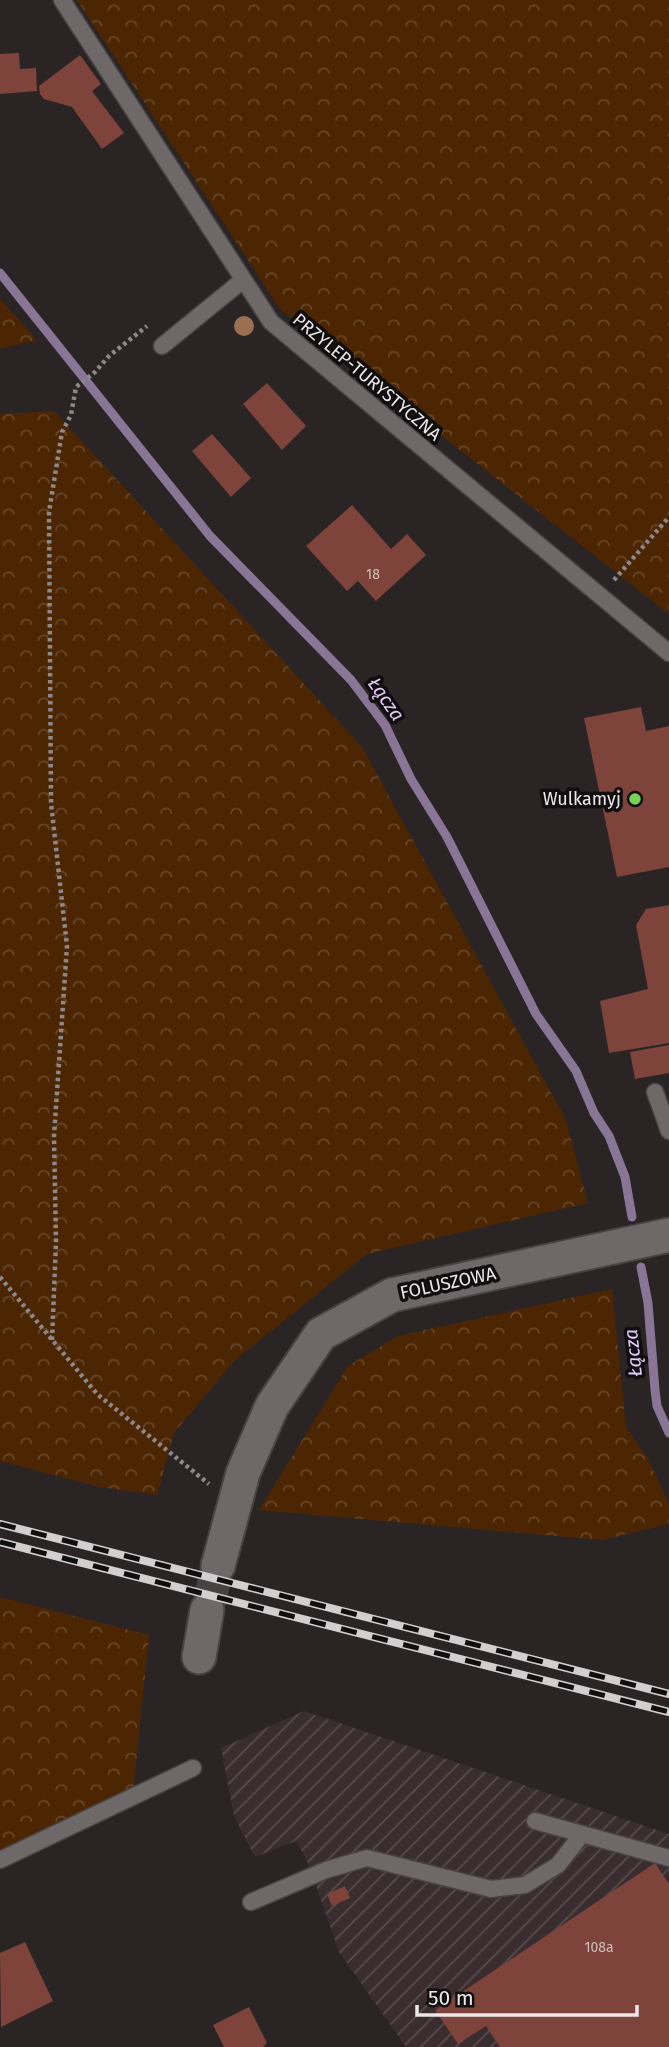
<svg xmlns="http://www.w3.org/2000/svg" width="669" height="2047" viewBox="0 0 669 2047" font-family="'Fira Sans',sans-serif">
  <defs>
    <pattern id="industrial-furrows" width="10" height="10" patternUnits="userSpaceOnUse" patternTransform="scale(1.75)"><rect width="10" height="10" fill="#3a2d30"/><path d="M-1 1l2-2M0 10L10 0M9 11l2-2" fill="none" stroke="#574b4e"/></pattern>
    <pattern id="forest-crowns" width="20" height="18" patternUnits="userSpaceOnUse" patternTransform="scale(1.75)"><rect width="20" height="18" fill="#4c2603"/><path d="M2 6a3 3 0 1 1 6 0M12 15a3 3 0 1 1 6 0" fill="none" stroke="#664628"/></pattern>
  </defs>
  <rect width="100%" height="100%" fill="#2a2425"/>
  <polygon fill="url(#industrial-furrows)" points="304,1711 669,1834 669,2047 406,2047 339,1952 308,1863 296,1841 255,1857 234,1816 221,1748"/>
  <g fill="url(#forest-crowns)">
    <polygon points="77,0 669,0 669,614 280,309"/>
    <polygon points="0,299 37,340 0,349"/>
    <polygon points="54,411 362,747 566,1120 588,1203 367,1254 235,1360 174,1433 157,1495 100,1487 0,1461 0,414"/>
    <polygon points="612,1289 626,1427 648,1459 669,1504 669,1524 602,1540 259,1510 348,1366 398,1336"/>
    <polygon points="0,1597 149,1635 133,1793 0,1857"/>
  </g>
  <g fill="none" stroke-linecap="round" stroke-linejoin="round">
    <g stroke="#897596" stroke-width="9">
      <polyline points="0,273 210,536 351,680 385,725 411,779 447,837 536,1014 576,1071 594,1113 609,1136 625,1177 632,1217"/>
      <polyline points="641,1267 648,1303 655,1390 657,1406 669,1433"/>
    </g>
  </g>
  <g fill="#7e433a">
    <polygon points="19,53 20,69 36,68 37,91 0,94 0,54"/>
    <polygon points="80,55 101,84 92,91 124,133 102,149 72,107 44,99 40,94 39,86"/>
    <polygon points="267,383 306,426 282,450 243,404"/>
    <polygon points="212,434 251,478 231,497 192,451"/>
    <polygon points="352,505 391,549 407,534 426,555 376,601 358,581 347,591 306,546"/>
    <polygon points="641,707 646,731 669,726 669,867 617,877 584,718"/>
    <polygon points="669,905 669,1043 609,1053 600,1001 648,989 636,925 646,909"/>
    <polygon points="669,1045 669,1073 635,1079 630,1052"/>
    <polygon points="655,1863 669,1884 669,2047 500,2047 486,2026 458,2044 435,2010"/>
    <polygon points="345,1886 350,1898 332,1906 327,1894"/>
    <polygon points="25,1942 53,2001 1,2027 0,1953"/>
    <polygon points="249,2007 267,2043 263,2047 224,2047 213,2025"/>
  </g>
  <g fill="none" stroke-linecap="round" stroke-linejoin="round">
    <polyline stroke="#474142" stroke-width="33" stroke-dasharray="33 17" stroke-linecap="butt" points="207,1610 218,1566"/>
    <defs>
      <g id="lane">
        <polyline points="62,0 271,322 669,653"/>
        <polyline points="162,346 243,280"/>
        <polyline points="655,1092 669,1131"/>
        <polyline points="535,1821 669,1858"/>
        <polyline points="0,1860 193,1768"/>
        <polyline points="251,1902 326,1870 367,1858 491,1889 525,1885 558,1865 582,1834"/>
      </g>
      <g id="street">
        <polyline points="218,1566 243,1473 272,1406 321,1334 392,1295 669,1235"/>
        <polyline points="199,1657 207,1610"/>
      </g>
    </defs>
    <use href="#lane" stroke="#474243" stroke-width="19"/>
    <use href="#street" stroke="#474243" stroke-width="37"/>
    <g stroke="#8d8889" stroke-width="4.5" stroke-dasharray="3.5 3.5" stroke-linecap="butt">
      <polyline points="614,580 669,517"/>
      <polyline points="0,1277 97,1394 209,1484"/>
      <polyline points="52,1340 56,1242 54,1136 67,946 51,803 49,512 62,432 71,415 76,387 95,372 109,356 147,326"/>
    </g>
    <use href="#lane" stroke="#6f6869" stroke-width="16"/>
    <use href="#street" stroke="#6f6869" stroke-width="33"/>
    <defs>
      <g id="rail">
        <polyline points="0,1524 669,1694"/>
        <polyline points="0,1542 669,1712"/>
      </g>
    </defs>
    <use href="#rail" stroke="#d3cfd0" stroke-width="8"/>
    <use href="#rail" stroke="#110e0f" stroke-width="5" stroke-dasharray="16" stroke-linecap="butt"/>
  </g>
  <circle fill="#9b7052" cx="244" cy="326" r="10"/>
  <circle fill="#79d157" stroke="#110e0f" stroke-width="2.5" cx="635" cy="799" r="7"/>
  <g text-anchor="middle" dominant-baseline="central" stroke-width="7" stroke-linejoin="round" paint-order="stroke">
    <g font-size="14" fill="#d0bfbd">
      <text x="373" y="574">18</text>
      <text x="599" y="1947">108a</text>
    </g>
    <g font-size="18" fill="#ece8e9" stroke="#110e0f">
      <text transform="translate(367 377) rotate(40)">PRZYLEP-TURYSTYCZNA</text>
      <text transform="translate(448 1283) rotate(-12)">FOLUSZOWA</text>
    </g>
    <g font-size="18" fill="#ece8e9" stroke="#110e0f" text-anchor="end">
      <text x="621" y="799">Wulkamyj</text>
    </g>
    <g font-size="19" font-style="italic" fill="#e4cbf9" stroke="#110e0f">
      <text transform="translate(386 699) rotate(55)">Łącza</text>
      <text transform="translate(633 1353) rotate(-96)">Łącza</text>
    </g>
  </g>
  <path d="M417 2005v10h220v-10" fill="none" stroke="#ece8e9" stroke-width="3.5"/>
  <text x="428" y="2005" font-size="21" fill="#ece8e9" stroke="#110e0f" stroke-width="5" paint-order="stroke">50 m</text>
</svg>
